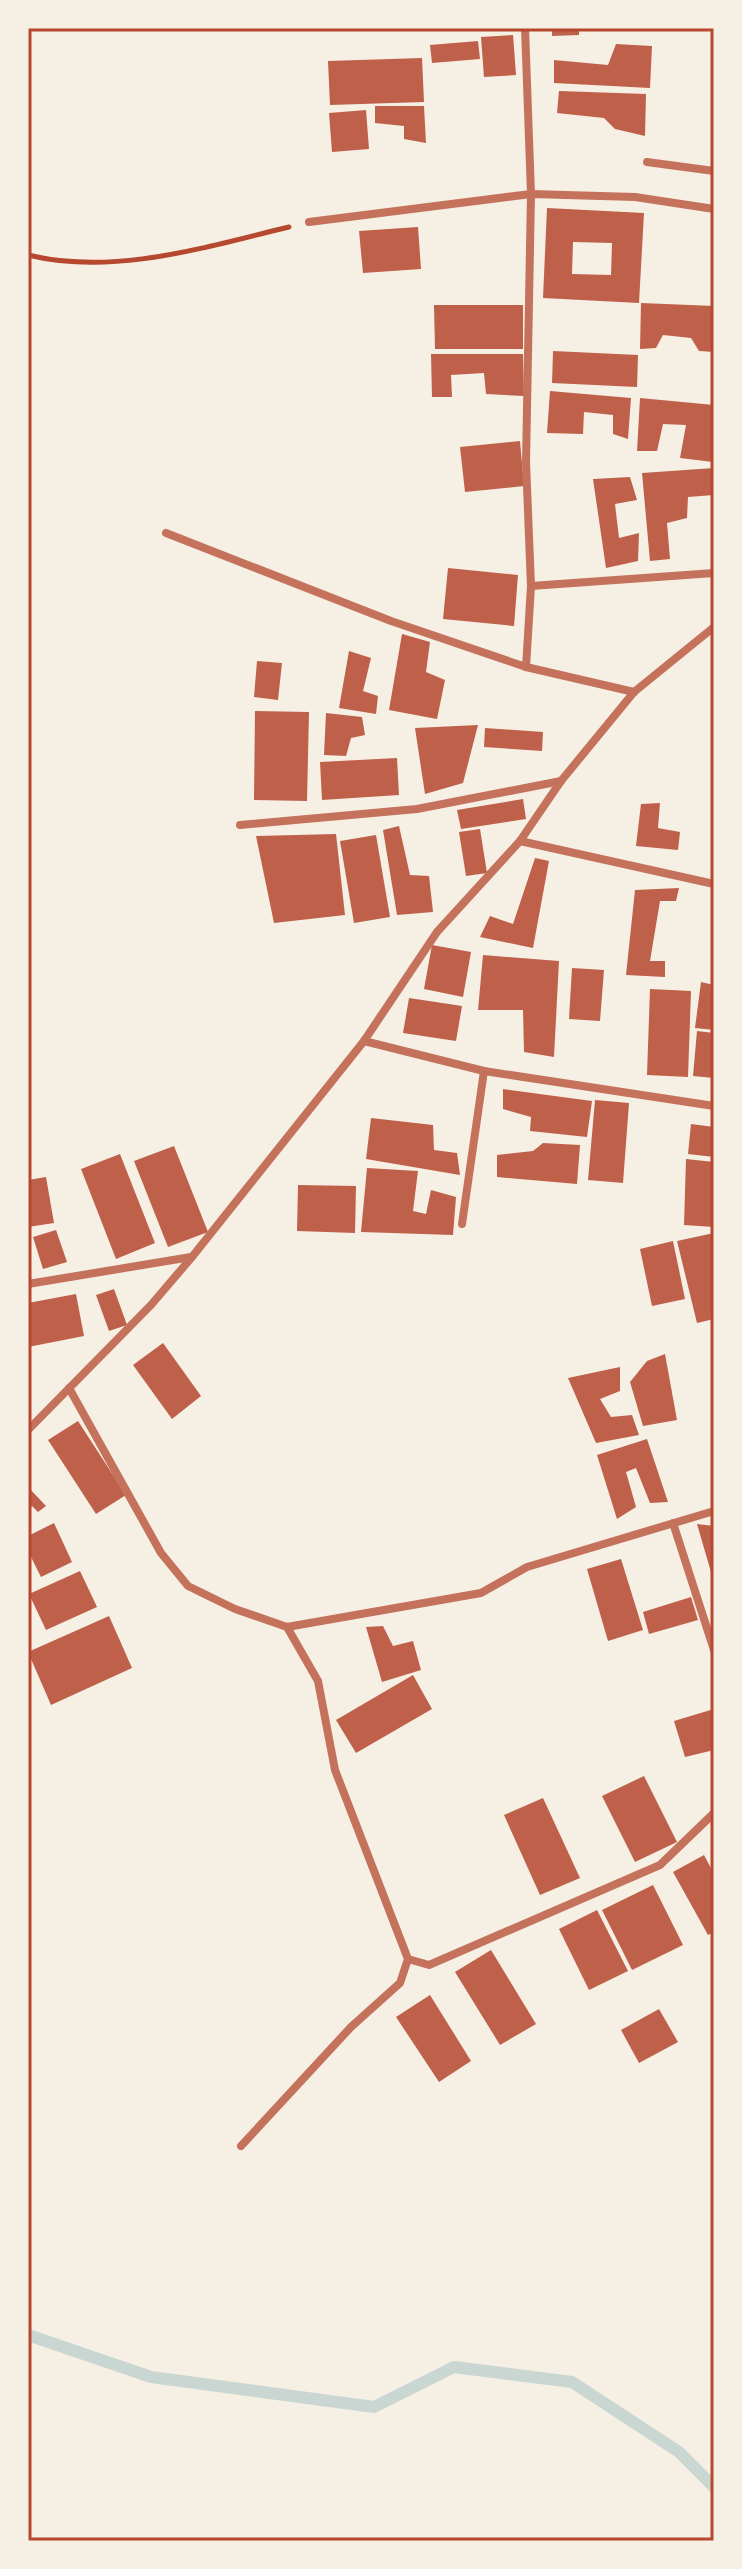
<svg xmlns="http://www.w3.org/2000/svg" width="742" height="2569" viewBox="0 0 742 2569" font-family="'Work Sans',sans-serif">
  <rect width="100%" height="100%" fill="#f6efe4"/>
  <g fill="none" stroke-linecap="round" stroke-linejoin="round">
    <polyline stroke="#c9d6d2" stroke-width="12" points="28,2335 151,2377 374,2407 454,2367 572,2382 679,2452 714,2487"/>
  </g>
  <g fill="#bf614a" fill-rule="evenodd">
    <polygon points="552,28 579,28 579,35 552,36"/>
    <polygon points="513,35 516,75 484,77 481,37"/>
    <polygon points="478,41 480,59 432,63 430,45"/>
    <polygon points="616,44 652,46 650,88 554,83 554,60 608,65"/>
    <polygon points="422,58 424,102 330,105 328,61"/>
    <polygon points="559,91 646,94 645,136 615,129 604,118 557,113"/>
    <polygon points="375,106 424,106 426,143 404,139 404,126 375,123"/>
    <polygon points="366,110 369,149 332,152 329,113"/>
    <path d="M547,208L644,213L639,303L543,298ZM573,242L612,243L611,275L572,274Z"/>
    <polygon points="418,227 421,269 363,273 359,231"/>
    <polygon points="641,303 714,306 714,352 699,351 691,338 663,335 656,348 640,349"/>
    <polygon points="434,305 523,305 523,349 435,349"/>
    <polygon points="553,351 638,355 637,387 552,383"/>
    <polygon points="431,354 523,354 524,396 486,394 484,373 451,375 452,397 432,397"/>
    <polygon points="550,391 631,398 628,439 613,434 613,415 584,412 583,434 547,433"/>
    <polygon points="640,398 714,405 713,462 680,458 686,425 663,424 657,451 637,451"/>
    <polygon points="520,441 524,486 465,492 460,447"/>
    <polygon points="714,468 714,495 688,497 687,518 667,523 670,559 650,561 642,473"/>
    <polygon points="630,477 637,500 615,504 619,538 639,533 638,561 606,568 593,479"/>
    <polygon points="448,568 518,575 514,626 443,619"/>
    <polygon points="402,634 430,642 426,672 445,680 437,719 389,710"/>
    <polygon points="349,651 371,658 363,691 378,696 376,714 339,708"/>
    <polygon points="257,661 282,663 278,700 254,697"/>
    <polygon points="255,711 309,712 307,801 254,800"/>
    <polygon points="326,713 362,717 365,735 351,738 346,756 324,755"/>
    <polygon points="478,725 463,783 425,794 415,728"/>
    <polygon points="485,728 543,732 542,751 484,747"/>
    <polygon points="397,758 399,795 322,800 320,762"/>
    <polygon points="523,799 526,819 461,829 457,810"/>
    <polygon points="660,803 658,828 680,832 678,850 636,846 641,804"/>
    <polygon points="399,826 410,875 429,876 433,912 397,915 383,830"/>
    <polygon points="480,829 487,873 466,876 459,832"/>
    <polygon points="336,834 345,915 274,923 256,836"/>
    <polygon points="376,835 390,917 354,923 340,841"/>
    <polygon points="535,858 549,861 533,948 480,937 490,916 513,924"/>
    <polygon points="679,888 676,901 660,901 650,961 665,961 665,977 626,975 635,890"/>
    <polygon points="432,945 471,952 463,997 424,989"/>
    <polygon points="483,955 559,961 554,1057 524,1052 523,1010 478,1010"/>
    <polygon points="572,968 604,970 600,1021 569,1019"/>
    <polygon points="701,982 714,985 714,1030 695,1028"/>
    <polygon points="650,989 691,991 688,1077 647,1075"/>
    <polygon points="409,998 462,1006 456,1041 403,1033"/>
    <polygon points="697,1031 714,1033 714,1078 693,1076"/>
    <polygon points="503,1089 592,1101 587,1137 530,1131 531,1117 503,1109"/>
    <polygon points="595,1100 629,1103 623,1183 588,1180"/>
    <polygon points="371,1118 433,1125 434,1150 457,1153 460,1175 366,1159"/>
    <polygon points="691,1124 714,1127 714,1157 688,1154"/>
    <polygon points="543,1143 580,1145 577,1184 497,1177 497,1155 533,1151"/>
    <polygon points="174,1146 208,1232 168,1247 134,1161"/>
    <polygon points="120,1154 155,1243 116,1259 81,1169"/>
    <polygon points="686,1159 714,1162 714,1227 684,1225"/>
    <polygon points="367,1168 418,1171 413,1211 426,1214 431,1190 456,1197 453,1235 361,1232"/>
    <polygon points="46,1177 54,1223 28,1227 28,1180"/>
    <polygon points="298,1185 356,1186 355,1233 297,1231"/>
    <polygon points="56,1230 67,1262 43,1269 33,1237"/>
    <polygon points="714,1233 714,1319 697,1323 677,1241"/>
    <polygon points="673,1241 685,1299 652,1306 640,1249"/>
    <polygon points="114,1289 127,1325 109,1331 96,1295"/>
    <polygon points="76,1294 84,1336 28,1347 28,1303"/>
    <polygon points="163,1343 201,1396 172,1419 133,1365"/>
    <polygon points="665,1354 677,1420 643,1426 630,1382 647,1361"/>
    <polygon points="620,1367 620,1391 600,1399 611,1417 632,1415 639,1435 596,1443 568,1378"/>
    <polygon points="78,1421 126,1495 96,1514 48,1440"/>
    <polygon points="647,1439 668,1502 650,1503 636,1468 626,1472 636,1507 617,1519 597,1455"/>
    <polygon points="28,1487 46,1506 38,1512 32,1506 28,1510"/>
    <polygon points="54,1523 72,1562 41,1577 28,1551 28,1536"/>
    <polygon points="697,1524 714,1526 714,1579 713,1579"/>
    <polygon points="621,1559 643,1630 608,1641 587,1569"/>
    <polygon points="80,1571 97,1607 46,1630 29,1594"/>
    <polygon points="691,1597 698,1620 649,1634 643,1612"/>
    <polygon points="109,1616 132,1668 51,1705 28,1652"/>
    <polygon points="383,1626 393,1646 413,1641 421,1670 382,1682 366,1627"/>
    <polygon points="413,1675 432,1709 356,1753 336,1720"/>
    <polygon points="714,1709 714,1750 685,1757 674,1721"/>
    <polygon points="644,1776 677,1842 635,1862 602,1796"/>
    <polygon points="543,1798 580,1878 540,1895 504,1815"/>
    <polygon points="704,1855 714,1874 714,1932 708,1935 673,1872"/>
    <polygon points="653,1885 683,1945 632,1970 602,1910"/>
    <polygon points="597,1910 628,1971 589,1990 559,1929"/>
    <polygon points="491,1950 536,2024 500,2045 455,1972"/>
    <polygon points="430,1995 471,2061 439,2082 396,2017"/>
    <polygon points="659,2009 678,2042 639,2063 621,2030"/>
  </g>
  <g fill="none" stroke-linecap="round" stroke-linejoin="round">
    <path stroke="#b5482f" stroke-width="5" d="M28,255C114,276 205,247 289,227"/>
    <g stroke="#c5725c" stroke-width="8">
      <polyline points="525,28 531,194 526,462 531,586 526,667"/>
      <polyline points="647,162 714,171"/>
      <polyline points="309,222 531,194 635,197 714,209"/>
      <polyline points="166,533 391,621 526,667 634,692"/>
      <polyline points="531,586 714,573"/>
      <polyline points="240,825 417,809 561,781"/>
      <polyline points="520,841 714,884"/>
      <polyline points="364,1041 484,1071 714,1106"/>
      <polyline points="462,1224 484,1071"/>
      <polyline points="28,1284 191,1257"/>
      <polyline points="69,1388 161,1553 188,1586 235,1609 287,1627 481,1593 527,1567 714,1511"/>
      <polyline points="28,1430 151,1305 192,1257 364,1041 437,932 520,841 561,781 634,692 714,627"/>
      <polyline points="673,1523 714,1650"/>
      <polyline points="287,1627 318,1681 335,1770 408,1959 429,1965 660,1865 714,1813"/>
      <polyline points="241,2146 351,2027 400,1983 408,1959"/>
    </g>
  </g>
  <rect width="742" height="2569" fill="none" stroke="#f6efe4" stroke-width="60"/>
  <rect x="30" y="30" width="682" height="2509" fill="none" stroke="#b5482f" stroke-width="3"/>
</svg>
